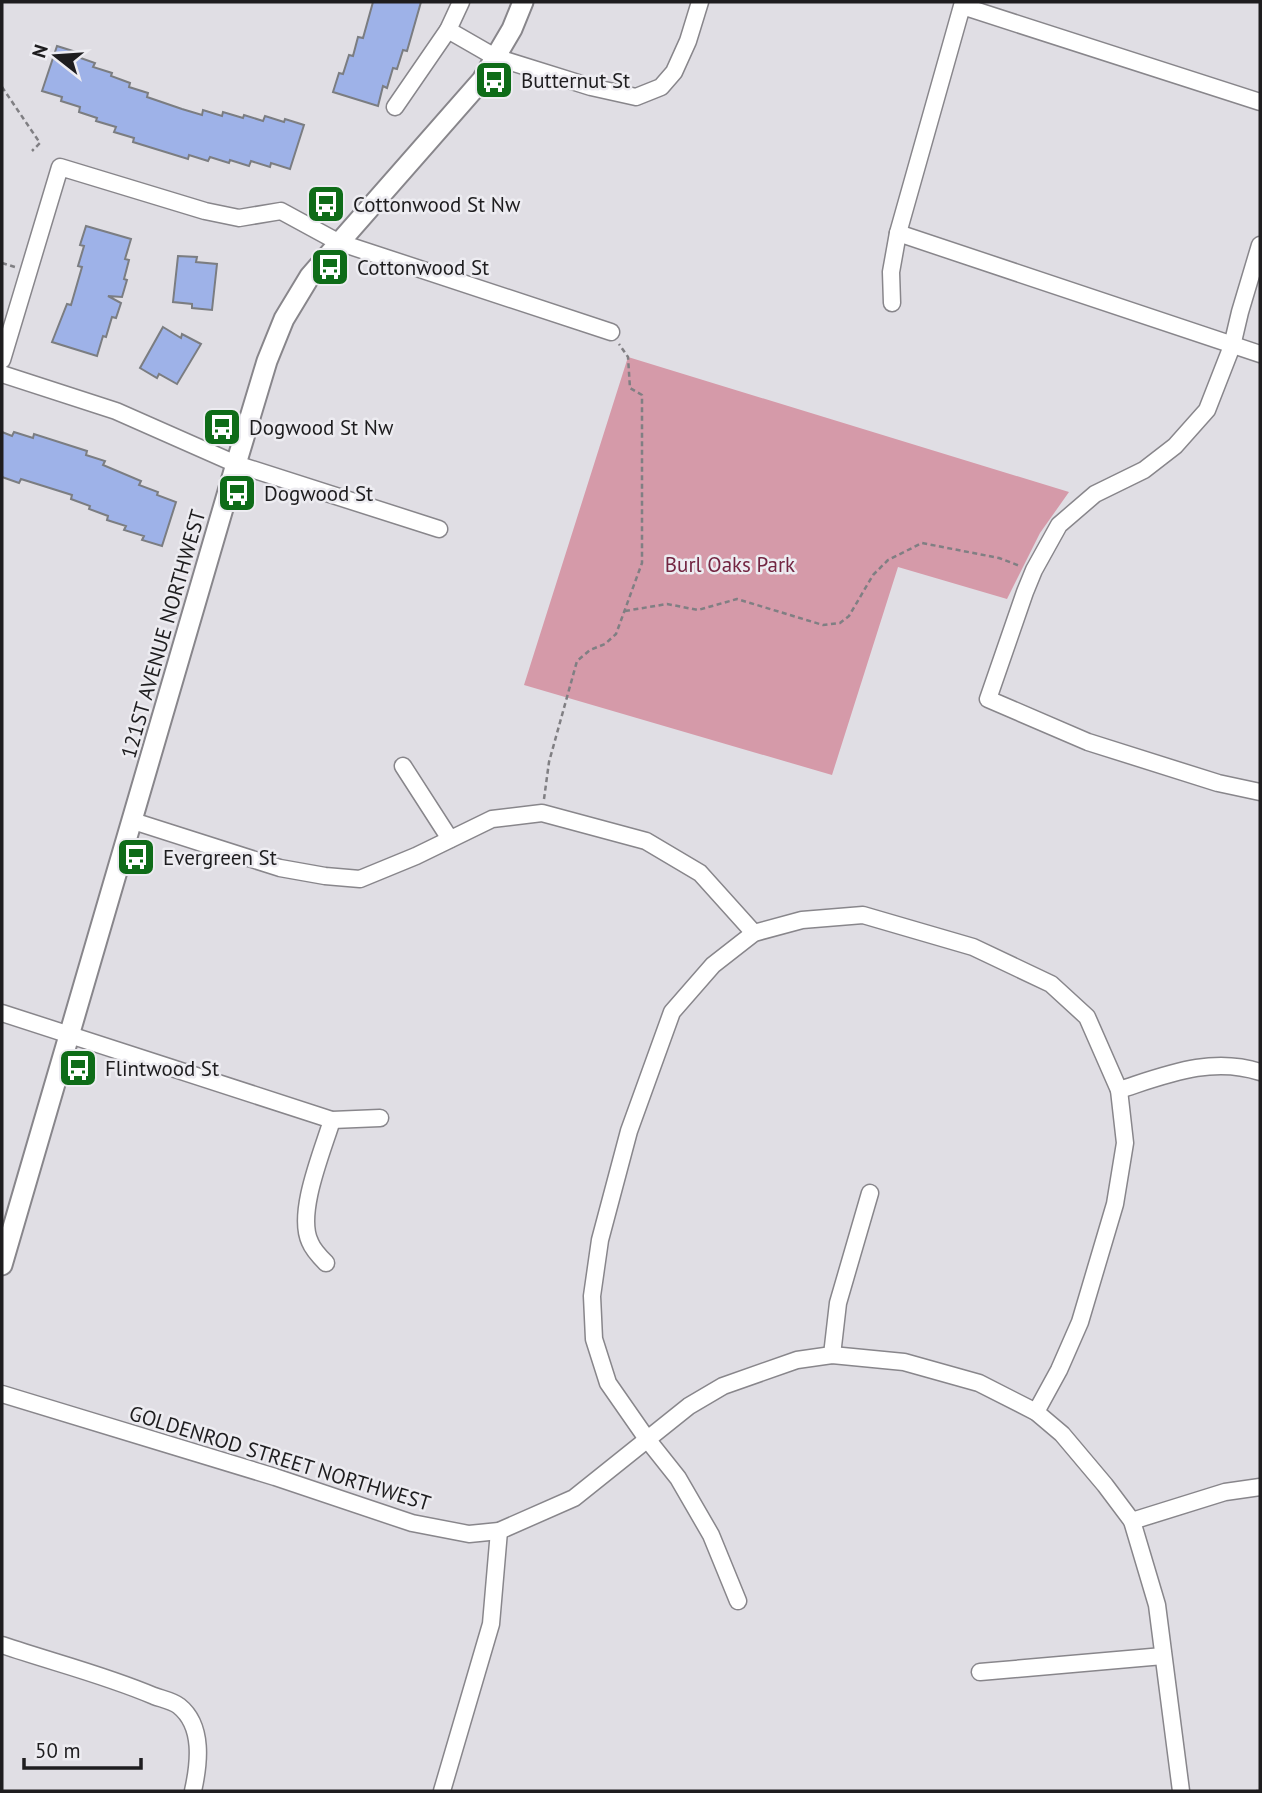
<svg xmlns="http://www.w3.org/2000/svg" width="1262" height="1793" viewBox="0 0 1262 1793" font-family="'PT Sans',sans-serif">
  <rect width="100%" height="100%" fill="#e0dee4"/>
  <polygon fill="#d59aa9" points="628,357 1069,492 1040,533 1007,599 898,567 832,775 524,685"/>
  <g fill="#9eb2e8" stroke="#7b7d81" stroke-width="2">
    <polygon points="373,2 421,2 407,51 403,50 397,69 393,68 387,88 383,86 378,106 333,92 339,73 343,74 349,55 353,56 358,37 363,38"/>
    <polygon points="57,46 76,52 75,56 95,63 93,67 112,73 111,76 130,83 129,87 148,93 147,97 182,109 202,115 203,110 222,116 223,112 243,118 244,115 263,121 265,116 284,122 285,119 304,125 290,169 271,163 270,167 251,161 249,166 230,160 229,163 210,157 208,161 189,155 188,159 133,142 134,138 114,132 116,127 96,121 97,118 79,112 80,107 61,101 62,97 42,91"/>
    <polygon points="86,226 131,239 125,259 129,260 124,279 127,280 122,297 108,296 121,303 116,318 112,317 106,337 103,336 97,356 52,342 67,304 71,305 82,267 78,266 84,246 80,245"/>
    <polygon points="178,256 197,257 196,262 217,264 212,310 192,308 192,304 173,302"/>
    <polygon points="163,327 181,338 182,334 201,344 177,384 159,374 157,378 140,368"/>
    <polygon points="2,432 12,436 14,432 33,438 34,434 87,451 86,455 105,461 103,465 141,481 139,485 158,492 157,495 176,502 162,546 142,540 144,536 124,530 126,526 107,520 108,516 89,509 90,506 71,499 72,495 21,479 19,483 2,477"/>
  </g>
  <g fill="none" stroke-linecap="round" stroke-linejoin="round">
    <defs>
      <g id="minor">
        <polyline points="448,30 495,57 591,87 636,97 661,87 674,72 688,41 700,2"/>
        <polyline points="395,107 448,30 461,2"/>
        <polyline points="898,233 1260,354"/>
        <polyline points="1260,245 1240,312 1232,346 1207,410 1175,446 1144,470 1095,494 1059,525 1034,570 1025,592 988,699 1088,742 1218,783 1260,792"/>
        <polyline points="892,303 891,272 898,233 962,6 1260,102"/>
        <polyline points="2,360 60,167 205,211 239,218 281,211 338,242 611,332"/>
        <polyline points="2,374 116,411 236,464 439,529"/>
        <polyline points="403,766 450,839"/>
        <polyline points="133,821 280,868 325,876 360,879 416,856 492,819 542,813 646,841 700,873 754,933"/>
        <polyline points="2,1013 332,1120 380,1118"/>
        <path d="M1119,1090C1166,1075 1211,1056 1260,1072"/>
        <path d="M326,1263C320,1257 313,1250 310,1242C296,1213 323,1150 332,1120"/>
        <polyline points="832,1355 838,1303 870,1193"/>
        <polyline points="2,1394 275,1477 412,1523 469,1534 499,1531 574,1498 689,1406 723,1386 797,1360 832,1355 904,1362 979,1383 1036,1412 1062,1434 1105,1485 1132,1521 1157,1605 1181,1791"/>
        <polyline points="1132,1521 1225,1492 1260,1487"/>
        <polyline points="738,1601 711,1535 678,1478 647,1439 608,1383 594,1339 592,1296 600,1240 629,1131 672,1012 713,965 754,933 802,920 863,915 973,947 1051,984 1087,1017 1119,1090 1125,1143 1115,1204 1080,1322 1059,1370 1036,1412"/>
        <path d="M2,1645C52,1662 105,1675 154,1696C162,1699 173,1701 179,1706C204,1726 199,1764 193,1791"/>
        <polyline points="980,1672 1163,1656"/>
        <polyline points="442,1791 491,1624 499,1531"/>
      </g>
      <polyline id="tertiary" points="2,1265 236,464 267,361 284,319 310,276 482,80 512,29 523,2"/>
    </defs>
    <use href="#minor" stroke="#88868b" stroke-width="19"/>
    <use href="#tertiary" stroke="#88868b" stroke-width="23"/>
    <g stroke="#807f83" stroke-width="2.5" stroke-dasharray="5 3.5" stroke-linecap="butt">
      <polyline points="2,87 40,143 32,151"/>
      <polyline points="2,263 15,267"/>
      <polyline points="625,611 667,604 698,610 737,599 823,625 840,623 849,616 873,575 888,560 922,543 999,558 1020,566"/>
      <polyline points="544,799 549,762 577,661 590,650 605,644 616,634 642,563 642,395 630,388 628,357 619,344"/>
      <polyline points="1256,1791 1260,1791"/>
    </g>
    <use href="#minor" stroke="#fff" stroke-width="16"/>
    <use href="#tertiary" stroke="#fff" stroke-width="19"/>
  </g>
  <defs>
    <symbol id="bus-square" viewBox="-11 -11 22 22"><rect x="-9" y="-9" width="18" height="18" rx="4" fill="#0e6c18" stroke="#edecf1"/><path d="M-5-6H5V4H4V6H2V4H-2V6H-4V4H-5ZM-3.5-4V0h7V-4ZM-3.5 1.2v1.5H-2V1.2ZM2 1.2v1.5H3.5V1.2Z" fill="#fff"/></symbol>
  </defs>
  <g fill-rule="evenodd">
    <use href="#bus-square" x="472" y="58" width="44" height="44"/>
    <use href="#bus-square" x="304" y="182" width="44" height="44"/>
    <use href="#bus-square" x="308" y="245" width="44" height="44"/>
    <use href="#bus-square" x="200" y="405" width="44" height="44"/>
    <use href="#bus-square" x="215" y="471" width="44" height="44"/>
    <use href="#bus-square" x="114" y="835" width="44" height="44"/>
    <use href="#bus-square" x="56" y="1046" width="44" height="44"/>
  </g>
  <g text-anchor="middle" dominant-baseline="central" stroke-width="5" stroke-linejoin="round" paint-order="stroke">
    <g font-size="21" fill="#1e1d1f" stroke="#edecf1" text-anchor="start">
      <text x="521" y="80">Butternut St</text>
      <text x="353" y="204">Cottonwood St Nw</text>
      <text x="357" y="267">Cottonwood St</text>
      <text x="249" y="427">Dogwood St Nw</text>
      <text x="264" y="493">Dogwood St</text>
      <text x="163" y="857">Evergreen St</text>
      <text x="105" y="1068">Flintwood St</text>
    </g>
    <g font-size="21" fill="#732642" stroke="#edecf1">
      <text x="730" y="564">Burl Oaks Park</text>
    </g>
    <g font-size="21" fill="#1e1d1f" stroke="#edecf1">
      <text transform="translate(163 634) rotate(-74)">121ST AVENUE NORTHWEST</text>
      <text transform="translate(280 1458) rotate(17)">GOLDENROD STREET NORTHWEST</text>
    </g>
  </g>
  <rect width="1262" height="1793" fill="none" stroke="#1e1d1f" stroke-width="7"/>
  <g transform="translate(56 56) rotate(287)" stroke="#edecf1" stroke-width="5" paint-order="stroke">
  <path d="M0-5L12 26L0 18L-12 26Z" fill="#1e1d1f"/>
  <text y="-10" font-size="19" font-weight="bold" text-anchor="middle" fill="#1e1d1f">N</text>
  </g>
  <path d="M24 1758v10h117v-10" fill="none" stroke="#1e1d1f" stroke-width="3.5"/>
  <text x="35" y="1758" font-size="21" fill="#1e1d1f" stroke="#edecf1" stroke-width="5" paint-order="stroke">50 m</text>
</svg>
